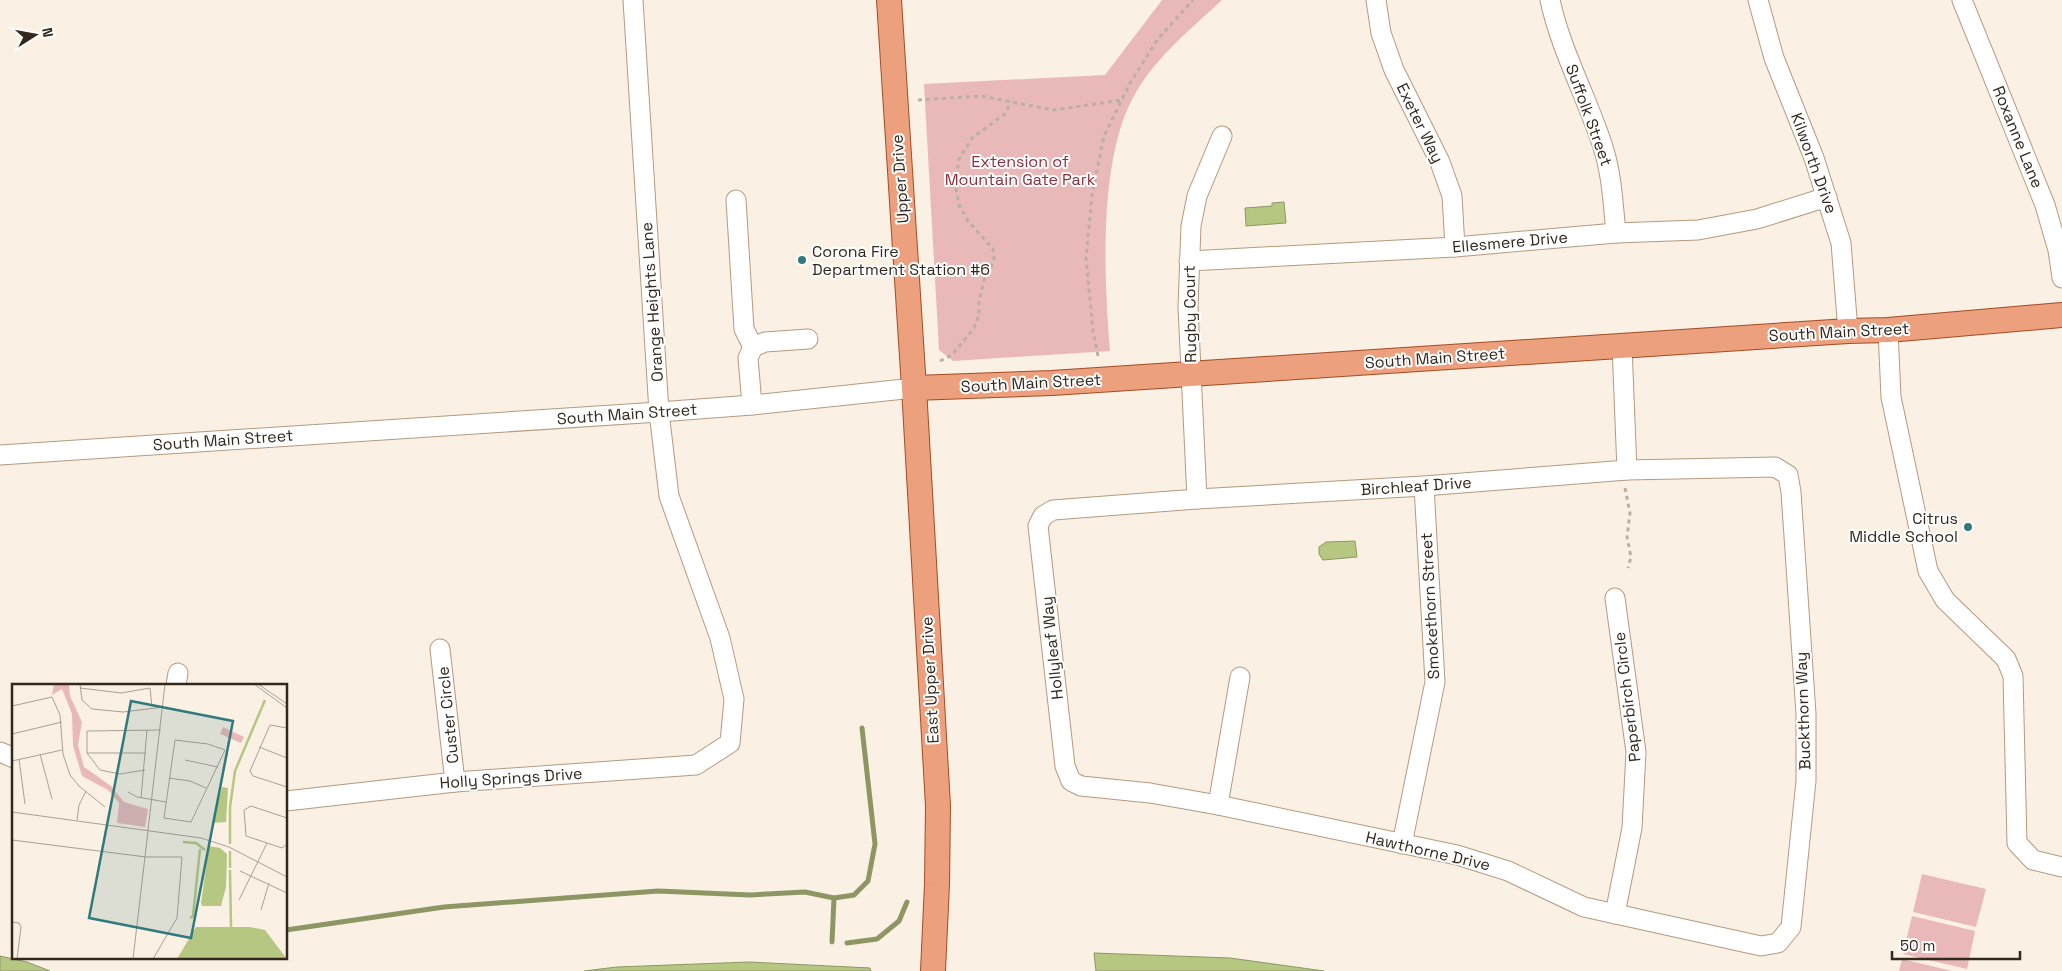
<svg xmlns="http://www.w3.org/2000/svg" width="2062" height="971" viewBox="0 0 2062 971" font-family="'Space Grotesk',sans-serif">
  <rect width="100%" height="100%" fill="#fbf0e4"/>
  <g fill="#e9b9ba">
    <path d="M1162,0H1222C1191,29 1156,57 1135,94C1098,158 1104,279 1110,351L953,361L939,350L924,84L1105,75Z"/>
    <polygon points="1922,874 1986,889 1976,927 1913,912"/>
    <polygon points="1912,916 1975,931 1967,969 1903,954"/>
    <polygon points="1902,959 1952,971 1899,971"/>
  </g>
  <g fill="#b6c782" stroke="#8e9764">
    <polygon points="1284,202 1286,223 1246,226 1245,208 1272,206 1272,203"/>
    <polygon points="1355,541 1357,557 1323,560 1319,554 1319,547 1326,542"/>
    <polygon points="1094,953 1230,958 1324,971 1096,971"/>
    <polygon points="0,956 27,962 50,971 0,971"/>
    <polygon points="749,962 870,968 871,971 584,971 617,967"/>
  </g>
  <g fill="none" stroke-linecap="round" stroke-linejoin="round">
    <g stroke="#8e9764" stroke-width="5">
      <polyline points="286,930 444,907 658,891 750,895 805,892 834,898"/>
      <polyline points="832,942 834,898 854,895 868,881 875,844 862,728"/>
      <polyline points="847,943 877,939 899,921 907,902"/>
    </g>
    <defs>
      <g id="minor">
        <polyline points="1376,0 1381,33 1394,70 1440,162 1452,196 1455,247"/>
        <path d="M1550,0C1561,51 1587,97 1603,147C1612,175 1613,204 1616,233"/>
        <polyline points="1758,0 1774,58 1814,158 1841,243 1848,331"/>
        <polyline points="1962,0 2045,205 2058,250 2062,278"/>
        <polyline points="736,200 744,329 753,347"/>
        <polyline points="1189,261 1455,247 1616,233 1698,230 1757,219 1827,197"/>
        <polyline points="1888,330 1891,397 1928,571 1945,600 2006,659 2013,676 2017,843 2033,860 2062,867"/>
        <polyline points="1622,346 1627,470"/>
        <polyline points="752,405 748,358 753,347 765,342 808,339"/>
        <polyline points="0,455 659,412 752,405 914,388"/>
        <polygon points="1775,467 1788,475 1791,492 1806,714 1806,781 1791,927 1778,943 1761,946 1584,907 1508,871 1457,855 1218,805 1150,793 1081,786 1071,781 1065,766 1038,526 1043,516 1053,510 1197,499 1424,486 1627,470"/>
        <polyline points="1197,499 1188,307 1191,226 1197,196 1222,136"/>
        <polyline points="1615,598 1636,752 1632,828 1615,914"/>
        <polyline points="440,649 455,782"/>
        <polyline points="176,685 178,673"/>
        <polyline points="0,752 14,758"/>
        <polyline points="286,801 455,782 696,765 730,743 734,699 720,638 669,496 659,412 633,0"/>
        <polyline points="1218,805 1240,677"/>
        <polyline points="1402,844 1435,682 1424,486"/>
      </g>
      <g id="major">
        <polyline points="889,0 914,388 938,806 937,884 933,971"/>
        <polyline points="914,388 1052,383 1848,331 1888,330 2062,315"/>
      </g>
    </defs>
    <use href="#minor" stroke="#b59a7f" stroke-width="21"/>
    <use href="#major" stroke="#a34c24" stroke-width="26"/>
    <g stroke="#baafa4" stroke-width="3" stroke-dasharray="4 4" stroke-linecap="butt">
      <polyline points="918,100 981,96 1054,110 1122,100"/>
      <polyline points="1098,356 1093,331 1086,258 1092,195 1104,136 1130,83 1158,39 1193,0"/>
      <polyline points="940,361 952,355 974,328 979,315 979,301 984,280 990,270 994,258 993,249 968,221 959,205 955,183 959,159 972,138 1006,113 1010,102"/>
      <polyline points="1625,488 1630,513 1627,537 1631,557 1628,568"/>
    </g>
    <use href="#minor" stroke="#fff" stroke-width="19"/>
    <use href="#major" stroke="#eca07d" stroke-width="24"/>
  </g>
  <g fill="#317a7c" stroke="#fff" stroke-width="2">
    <circle cx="802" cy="260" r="5"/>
    <circle cx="1968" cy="527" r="5"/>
  </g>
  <g text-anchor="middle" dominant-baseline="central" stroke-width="4" stroke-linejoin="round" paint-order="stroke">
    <g font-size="16" fill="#32281d" stroke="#fff">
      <text transform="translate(1589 115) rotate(70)">Suffolk Street</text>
      <text transform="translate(1420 123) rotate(64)">Exeter Way</text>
      <text transform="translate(2018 137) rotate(68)">Roxanne Lane</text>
      <text transform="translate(1814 163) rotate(70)">Kilworth Drive</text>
      <text transform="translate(900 179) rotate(-94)">Upper Drive</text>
      <text transform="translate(1510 242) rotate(-5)">Ellesmere Drive</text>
      <text transform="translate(652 302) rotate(-94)">Orange Heights Lane</text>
      <text transform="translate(1190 314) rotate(-91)">Rugby Court</text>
      <text transform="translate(1839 332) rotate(-3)">South Main Street</text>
      <text transform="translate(1435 358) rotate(-4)">South Main Street</text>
      <text transform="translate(1031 383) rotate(-3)">South Main Street</text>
      <text transform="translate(627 414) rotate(-4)">South Main Street</text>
      <text transform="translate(223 440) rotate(-4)">South Main Street</text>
      <text transform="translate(1416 486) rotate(-4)">Birchleaf Drive</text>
      <text transform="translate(1430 606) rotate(-93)">Smokethorn Street</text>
      <text transform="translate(1052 648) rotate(-96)">Hollyleaf Way</text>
      <text transform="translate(930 680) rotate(-93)">East Upper Drive</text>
      <text transform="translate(1627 697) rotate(-97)">Paperbirch Circle</text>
      <text transform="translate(1803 711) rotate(-92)">Buckthorn Way</text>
      <text transform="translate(448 715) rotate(-96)">Custer Circle</text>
      <text transform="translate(511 778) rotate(-4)">Holly Springs Drive</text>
      <text transform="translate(1428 851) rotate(13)">Hawthorne Drive</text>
    </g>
    <g font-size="16" fill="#8a303c" stroke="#fff">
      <text x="1020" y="161">Extension of<tspan x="1020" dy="18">Mountain Gate Park</tspan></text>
    </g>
    <g font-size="16" fill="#32281d" stroke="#fff" text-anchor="start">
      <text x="812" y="251">Corona Fire<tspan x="812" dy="18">Department Station #6</tspan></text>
      <text x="1958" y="518" text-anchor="end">Citrus<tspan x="1958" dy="18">Middle School</tspan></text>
    </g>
  </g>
  <g transform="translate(12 684)">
    <rect width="275" height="275" fill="#fbf0e4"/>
    <path d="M42,0H57L58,12L70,38L66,61L72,83L99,102L112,118L136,125L133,143L105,139L107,119L96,106L70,92L61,62L60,30L50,5L40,11ZM211,43L232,53L229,59L208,50Z" fill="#e9b9ba"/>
    <path d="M210,103L216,104L214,138L200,139ZM197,162L208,164L215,170L214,203L209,222H190L189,219ZM184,243H238L253,246L275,275H165Z" fill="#b6c782"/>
    <path fill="none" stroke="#b6c782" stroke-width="2.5" d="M171,158L184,159L193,166M218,160V123L223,87L253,16M218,167V184M218,186L219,243M178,234L181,232L188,165"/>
    <path fill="none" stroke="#aba094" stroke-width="1" d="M68,0L70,16L80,25L111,28L152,23M242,0L275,24M246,0L275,20M68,4L109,9L138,4L140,23M0,22L40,13L48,31L51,70L58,91L67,102L93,123M275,44L258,41L238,87L241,92L275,103M0,50L50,38M163,56L196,60L213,66L179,138L152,134ZM247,63L275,74M75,69H134M28,70L40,115M7,75L13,120M173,76L206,83M0,77L50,66M133,86L108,90L88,86L75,69V47L149,46M157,94L178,97L194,104M116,108L125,113L154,118M129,114L135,46M0,128L189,154L217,163L275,193M275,134L239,122L232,126L234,152L270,164L275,160M65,136L67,121L74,107M136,146L153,0M0,156L134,173H170L165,234L141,275M228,187L275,209M227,216L255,159M249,226L257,199M0,238L7,239L9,243L5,275M121,275L136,147"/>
    <path fill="#317a7c" fill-opacity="0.15" stroke="#317a7c" stroke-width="2.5" d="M119,17L221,37L179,254L77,234Z"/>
    <rect width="275" height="275" fill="none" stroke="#32281d" stroke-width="2.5"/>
  </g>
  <g transform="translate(35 35) rotate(79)" stroke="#ffffff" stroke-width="4" paint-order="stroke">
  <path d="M0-4L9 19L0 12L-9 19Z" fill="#32281d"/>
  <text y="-8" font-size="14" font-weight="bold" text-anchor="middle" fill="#32281d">N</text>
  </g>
  <path d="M1892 951v8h128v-8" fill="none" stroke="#32281d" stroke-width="2.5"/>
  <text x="1900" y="951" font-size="15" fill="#32281d" stroke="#ffffff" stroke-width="4" paint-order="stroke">50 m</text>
</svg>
